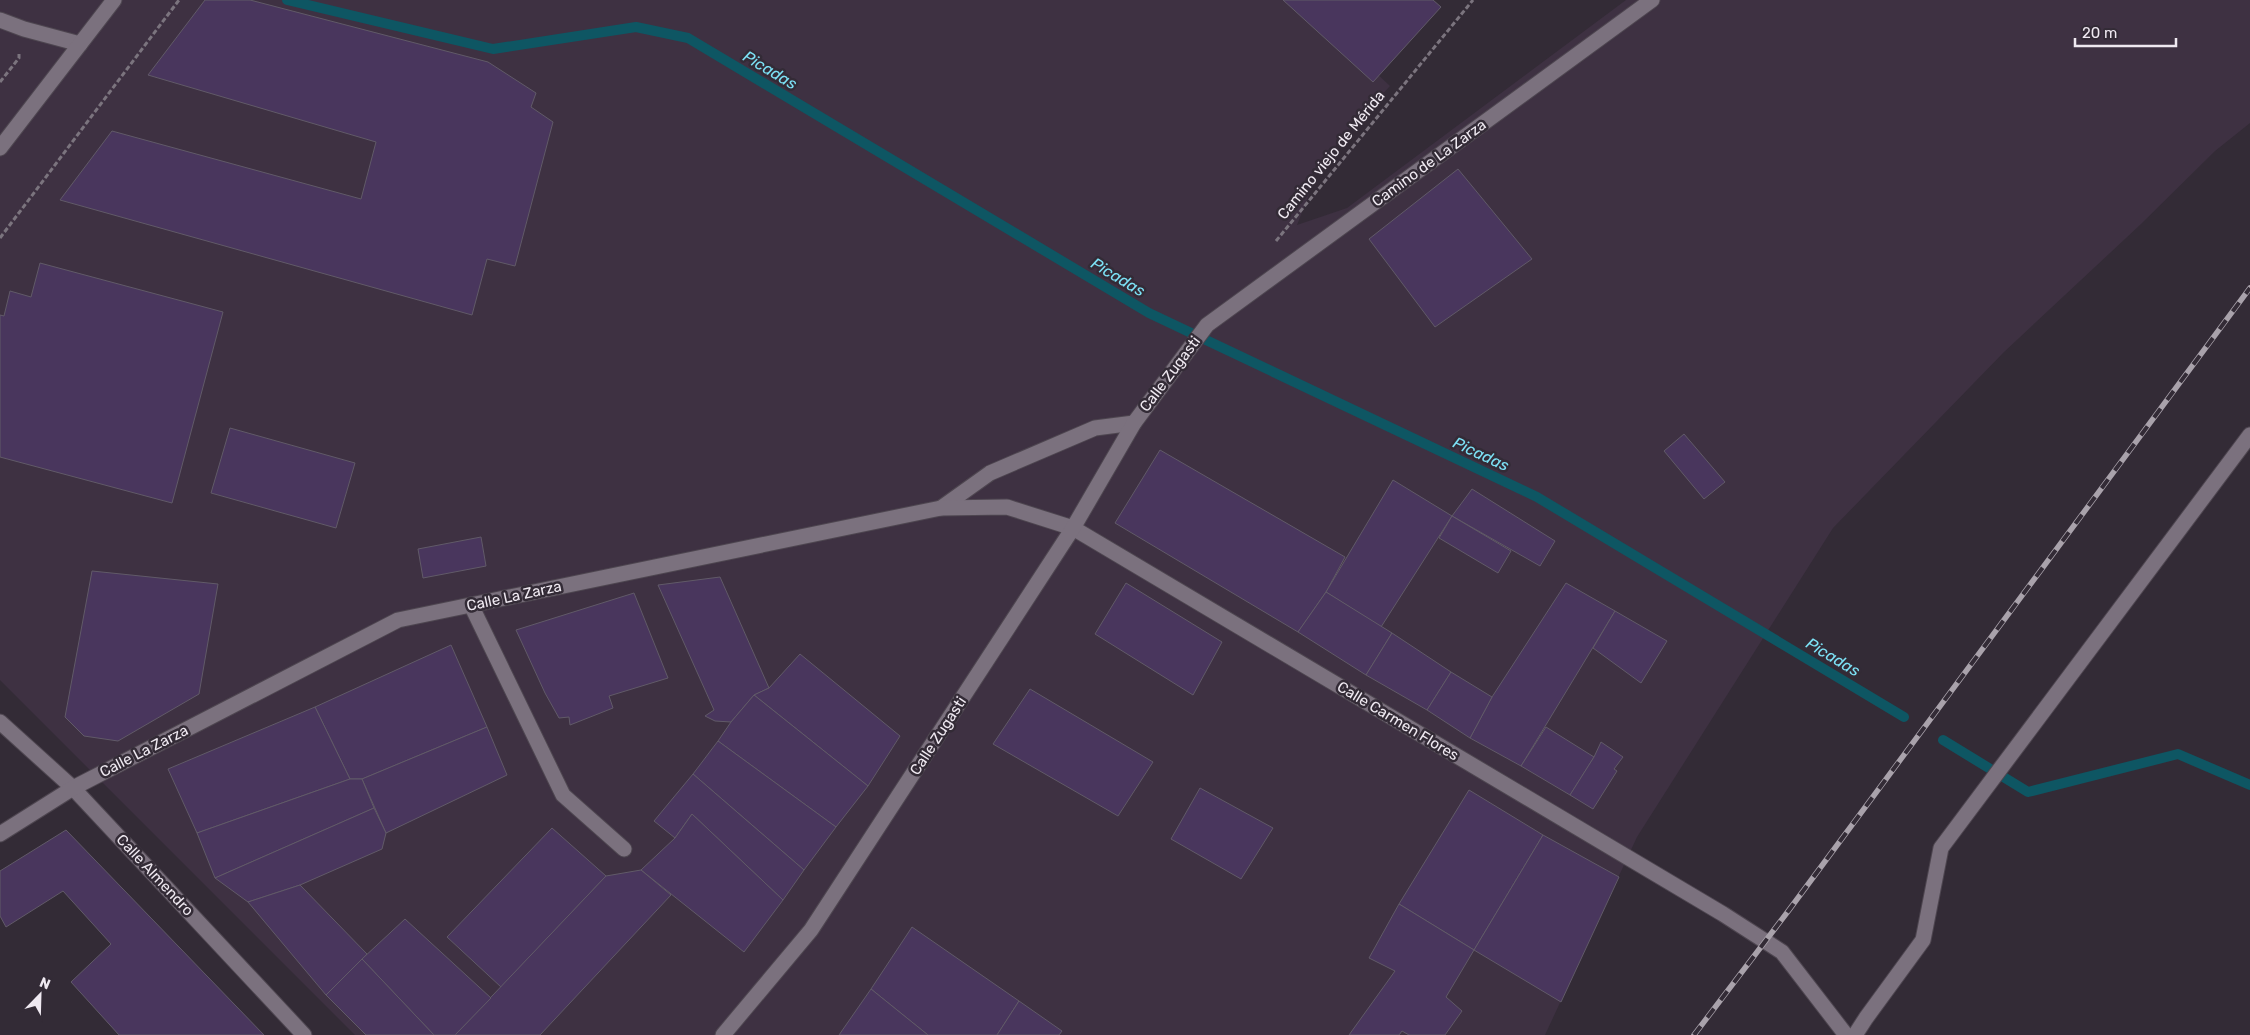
<svg xmlns="http://www.w3.org/2000/svg" width="2250" height="1035" viewBox="0 0 2250 1035" font-family="Rubik,sans-serif">
  <rect width="100%" height="100%" fill="#332b36"/>
  <polygon fill="#3e3142" points="0,0 1299,0 1390,86 1322,161 1297,225 1347,208 1626,0 2250,0 2250,123 2215,151 2141,224 2004,352 1833,528 1637,837 1545,1035 355,1035 0,680"/>
  <g fill="none" stroke-linecap="round" stroke-linejoin="round">
    <g stroke="#0e5663" stroke-width="10">
      <polyline points="287,0 493,49 636,27 688,38 1149,313 1537,497 1904,717"/>
      <polyline points="1943,740 2028,792 2178,754 2250,785"/>
    </g>
  </g>
  <g fill="#49365d" stroke="#615a68">
    <polygon points="205,0 250,0 488,62 536,93 531,107 553,122 515,266 487,259 472,315 60,200 112,131 361,199 376,142 148,75"/>
    <polygon points="1283,0 1433,0 1441,7 1373,82"/>
    <polygon points="1458,169 1532,259 1435,327 1369,239"/>
    <polygon points="40,263 223,312 172,503 0,457 0,315 4,316 10,291 31,297"/>
    <polygon points="230,428 355,463 336,528 211,493"/>
    <polygon points="1684,434 1725,482 1704,499 1664,451"/>
    <polygon points="1160,450 1345,557 1326,592 1298,632 1115,523"/>
    <polygon points="1393,480 1452,516 1381,627 1326,592"/>
    <polygon points="1472,489 1555,541 1540,566 1452,516"/>
    <polygon points="1452,516 1511,551 1498,573 1439,538"/>
    <polygon points="481,537 486,566 423,578 418,549"/>
    <polygon points="92,571 218,584 199,694 118,741 84,736 65,717"/>
    <polygon points="720,577 769,688 754,695 731,722 715,721 705,716 714,710 658,585"/>
    <polygon points="1126,583 1222,642 1193,695 1095,634"/>
    <polygon points="1566,583 1615,611 1521,766 1470,738 1492,697"/>
    <polygon points="1326,592 1392,633 1366,675 1298,632"/>
    <polygon points="634,593 668,678 609,696 613,708 570,725 569,717 559,718 545,693 516,630"/>
    <polygon points="1615,611 1667,641 1641,683 1593,648"/>
    <polygon points="1392,633 1451,672 1427,710 1366,675"/>
    <polygon points="451,645 487,727 362,779 350,779 315,707"/>
    <polygon points="800,654 900,736 868,786 754,695 769,688"/>
    <polygon points="1451,672 1492,697 1470,738 1427,710"/>
    <polygon points="1030,689 1153,762 1118,816 993,744"/>
    <polygon points="754,695 868,786 836,827 718,741 731,722"/>
    <polygon points="315,707 350,779 197,833 168,769"/>
    <polygon points="487,727 507,775 386,833 362,779"/>
    <polygon points="1546,727 1594,757 1570,795 1521,766"/>
    <polygon points="718,741 836,827 804,870 693,774"/>
    <polygon points="1601,742 1623,757 1614,769 1617,771 1593,809 1570,795 1594,757"/>
    <polygon points="693,774 804,870 783,900 692,814 675,838 654,821"/>
    <polygon points="350,779 362,779 374,808 215,878 197,833"/>
    <polygon points="1200,788 1273,828 1241,879 1171,839"/>
    <polygon points="1469,790 1543,835 1474,950 1399,904"/>
    <polygon points="374,808 386,833 382,849 300,885 248,902 215,878"/>
    <polygon points="692,814 783,900 744,952 641,870 675,838"/>
    <polygon points="552,828 606,876 501,987 447,937"/>
    <polygon points="66,830 264,1035 119,1035 71,982 111,944 63,891 6,927 0,916 0,871"/>
    <polygon points="1543,835 1619,877 1561,1002 1474,950"/>
    <polygon points="641,870 671,895 540,1035 455,1035 606,876"/>
    <polygon points="300,885 367,954 326,995 248,902"/>
    <polygon points="1399,904 1474,950 1446,997 1462,1011 1445,1035 1409,1035 1402,1031 1399,1035 1349,1035 1395,971 1369,958"/>
    <polygon points="405,919 491,998 455,1035 434,1035 362,959"/>
    <polygon points="912,927 1019,1001 997,1035 928,1035 871,989"/>
    <polygon points="362,959 434,1035 366,1035 326,995"/>
    <polygon points="871,989 928,1035 839,1035"/>
    <polygon points="1019,1001 1062,1031 1059,1035 997,1035"/>
  </g>
  <g fill="none" stroke-linecap="round" stroke-linejoin="round">
    <defs>
      <g id="minor">
        <polyline points="0,20 24,29 80,44"/>
        <polyline points="0,148 114,0"/>
        <polyline points="941,508 990,473 1095,428 1134,423"/>
        <polyline points="471,605 563,795 624,849"/>
        <polyline points="0,722 73,788 304,1035"/>
        <polyline points="0,834 73,788 398,620 941,508 1007,507 1073,528 1723,914 1782,952 1846,1035"/>
        <polyline points="723,1035 811,930 1073,528 1134,423 1207,325 1652,0"/>
        <polyline points="1855,1035 1866,1018 1923,940 1941,848 2250,435"/>
      </g>
    </defs>
    <use href="#minor" stroke="#4e4650" stroke-width="17"/>
    <g stroke="#7b747e" stroke-width="3" stroke-dasharray="5 2.5" stroke-linecap="butt">
      <polyline points="0,82 19,58 19,54"/>
      <polyline points="0,238 179,0"/>
      <polyline points="1276,241 1473,0"/>
    </g>
    <use href="#minor" stroke="#7b717e" stroke-width="15"/>
    <defs>
      <polyline id="rail" points="1694,1035 1789,910 2250,288"/>
    </defs>
    <use href="#rail" stroke="#a9a2ab" stroke-width="5.5"/>
    <use href="#rail" stroke="#332b36" stroke-width="4" stroke-dasharray="11" stroke-linecap="butt"/>
  </g>
  <g text-anchor="middle" dominant-baseline="central" stroke-width="5" stroke-linejoin="round" paint-order="stroke">
    <g font-size="15" fill="#efe9f1" stroke="#332b36">
      <text transform="translate(1331 155) rotate(-51)">Camino viejo de Mérida</text>
      <text transform="translate(1429 163) rotate(-36)">Camino de La Zarza</text>
      <text transform="translate(1170 374) rotate(-53)">Calle Zugasti</text>
      <text transform="translate(514 596) rotate(-12)">Calle La Zarza</text>
      <text transform="translate(1398 721) rotate(31)">Calle Carmen Flores</text>
      <text transform="translate(938 736) rotate(-57)">Calle Zugasti</text>
      <text transform="translate(144 751) rotate(-27)">Calle La Zarza</text>
      <text transform="translate(155 875) rotate(47)">Calle Almendro</text>
    </g>
    <g font-size="16" font-style="italic" fill="#7de2f6" stroke="#332b36">
      <text transform="translate(770 70) rotate(31)">Picadas</text>
      <text transform="translate(1118 277) rotate(31)">Picadas</text>
      <text transform="translate(1481 454) rotate(25)">Picadas</text>
      <text transform="translate(1833 657) rotate(31)">Picadas</text>
    </g>
  </g>
  <g transform="translate(40 995) rotate(23)" stroke="#332b36" stroke-width="4" paint-order="stroke">
  <path d="M0-4L9 19L0 12L-9 19Z" fill="#efe9f1"/>
  <text y="-8" font-size="14" font-weight="bold" text-anchor="middle" fill="#efe9f1">N</text>
  </g>
  <path d="M2075 38v8h101v-8" fill="none" stroke="#efe9f1" stroke-width="2.5"/>
  <text x="2082" y="38" font-size="15" fill="#efe9f1" stroke="#332b36" stroke-width="4" paint-order="stroke">20 m</text>
</svg>
